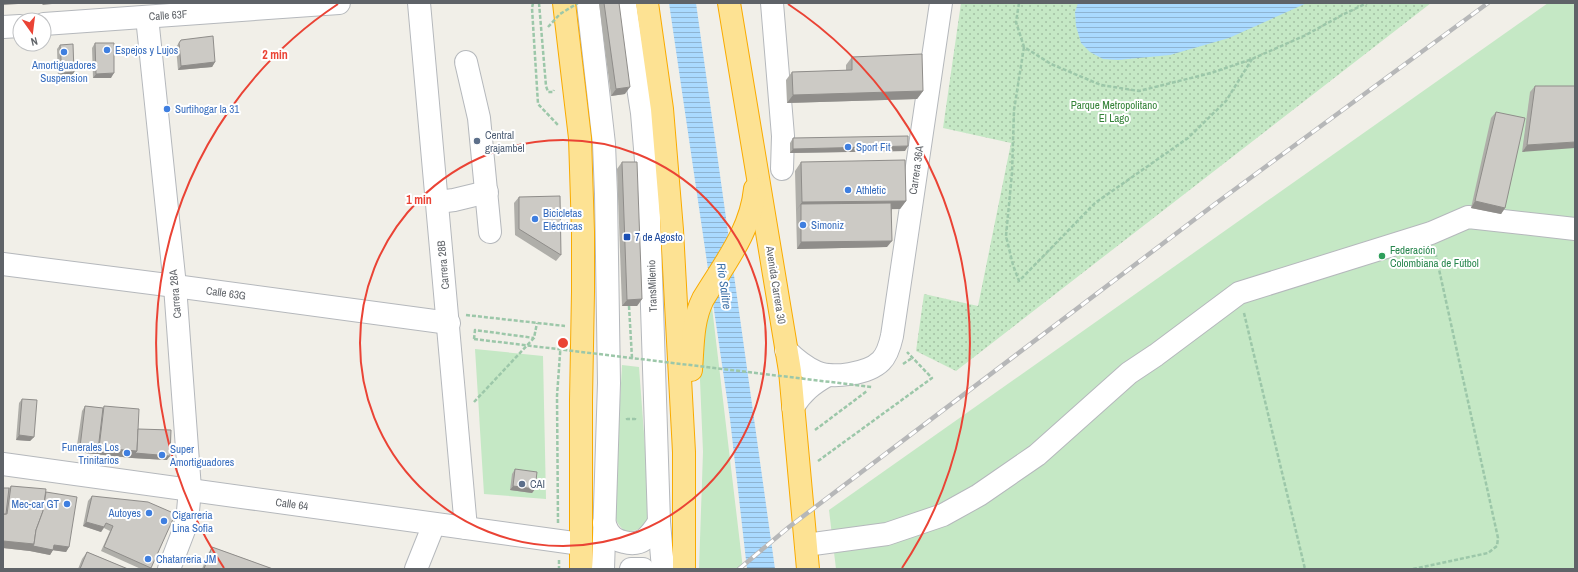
<svg xmlns="http://www.w3.org/2000/svg" width="1578" height="572" viewBox="0 0 1578 572" font-family="'Archivo Narrow',sans-serif">
  <defs>
    <pattern id="park-dots" width="8" height="8" patternUnits="userSpaceOnUse"><rect width="8" height="8" fill="#c5e8c5"/><path d="M2 2h.1M6 6h.1" fill="none" stroke="#a3c0a4" stroke-width="1.8" stroke-linecap="round"/></pattern>
    <pattern id="water-rules" width="6" height="5" patternUnits="userSpaceOnUse"><rect width="6" height="5" fill="#aadaff"/><path d="M0 2.5h6" fill="none" stroke="#8eb4d2"/></pattern>
  </defs>
  <rect width="100%" height="100%" fill="#f1efe8"/>
  <g fill="#c5e8c5">
    <polygon points="1548,3 1575,3 1575,569 836,569 829,510"/>
    <polygon points="712,307 743,569 699,569 703,452 699,356 706,313"/>
    <polygon points="475,349 543,356 546,499 484,494"/>
    <path d="M622,365L639,367L650,514C647,528 639,530 626,532C618,526 616,521 614,511Z"/>
  </g>
  <polygon fill="url(#park-dots)" points="961,3 1431,3 956,371 916,351 924,294 978,306 1011,143 943,128"/>
  <g fill="url(#water-rules)">
    <polygon points="669,3 696,3 775,569 747,569 730,419"/>
    <polygon points="1078,3 1307,3 1229,38 1170,55 1118,60 1103,59 1090,52 1081,43 1076,26 1075,12"/>
  </g>
  <g fill="none" stroke-linecap="round" stroke-linejoin="round">
    <defs>
      <g id="minor">
        <polyline points="419,3 466,528"/>
        <polyline points="588,3 604,144 606,194 609,383 603,569"/>
        <polyline points="625,3 642,113 648,184 659,522 663,569"/>
        <polyline points="772,3 783,136 782,169"/>
        <polyline points="147,17 175,286 190,489 188,511 184,530 169,569"/>
        <polyline points="44,24 339,3"/>
        <polyline points="3,27 20,26"/>
        <polyline points="466,62 479,118 490,232"/>
        <polyline points="438,202 454,200 487,192"/>
        <polyline points="3,264 175,286 449,323"/>
        <path d="M786,350C795,359 805,367 816,372C832,379 868,374 881,361C887,355 890,345 892,336L941,3"/>
        <path d="M793,407C802,392 812,384 828,375"/>
        <polyline points="3,464 581,544"/>
        <path d="M604,523C606,526 607,531 610,534C613,538 619,541 624,542C642,547 650,536 659,522"/>
        <polyline points="806,545 887,534 943,515 979,495 1037,455 1129,373 1156,355 1239,293 1431,233 1468,217 1575,229"/>
        <polyline points="416,569 434,524"/>
        <polyline points="631,569 643,569"/>
      </g>
      <g id="highway">
        <polyline points="564,3 580,138 583,232 583,292 581,400 581,569"/>
        <polyline points="647,3 662,109 672,230 684,452 684,569"/>
        <polyline points="729,3 790,371 808,569"/>
        <path d="M691,370C693,346 692,321 703,299C724,264 751,231 755,189"/>
      </g>
    </defs>
    <use href="#minor" stroke="#b5b8bc" stroke-width="24"/>
    <use href="#highway" stroke="#f9ab00" stroke-width="24"/>
    <g stroke="#9cc7a9" stroke-width="2.5" stroke-dasharray="4 2" stroke-linecap="butt">
      <polyline points="533,3 532,8 538,104 558,125"/>
      <polyline points="539,3 546,86 548,92 553,92 554,90"/>
      <polyline points="1019,3 1016,22 1024,47 1051,64 1101,85 1139,91 1211,73 1252,59 1306,35 1342,15 1367,3"/>
      <polyline points="1024,47 1014,110 1012,173 1006,236 1013,265 1019,281 1095,203 1188,138 1226,101 1252,59"/>
      <polyline points="629,306 632,358"/>
      <polyline points="1244,313 1305,569"/>
      <polyline points="466,315 565,326"/>
      <polyline points="474,339 475,330 534,338"/>
      <polyline points="903,364 912,358"/>
      <polyline points="474,402 534,338 537,323"/>
      <polyline points="627,418 627,419 635,419 635,417"/>
      <polyline points="815,430 867,391"/>
      <polyline points="818,461 932,378 907,352"/>
      <polyline points="558,523 557,396 561,340"/>
      <polyline points="559,560 559,569"/>
      <polyline points="1413,569 1488,553 1497,546 1498,538 1435,251"/>
    </g>
    <use href="#minor" stroke="#fff" stroke-width="22"/>
    <use href="#highway" stroke="#fde293" stroke-width="22"/>
    <defs>
      <polyline id="rail" points="739,569 789,527 1215,204 1488,3"/>
    </defs>
    <use href="#rail" stroke="#b6b7b8" stroke-width="4.5"/>
    <use href="#rail" stroke="#fff" stroke-width="3" stroke-dasharray="9" stroke-linecap="butt"/>
    <g stroke="#9cc7a9" stroke-width="2.5" stroke-dasharray="4 2" stroke-linecap="butt">
      <polyline points="548,27 560,14 578,3"/>
      <polyline points="474,339 872,387"/>
    </g>
  </g>
  <g fill="#afaea9">
    <polygon points="599,3 619,3 625,94 611,96"/>
    <polygon points="181,40 215,62 212,67 178,70 176,47"/>
    <polygon points="95,43 111,78 93,78 92,48"/>
    <polygon points="60,45 74,72 71,77 58,78 57,49"/>
    <polygon points="852,57 923,91 917,99 787,103 786,80 792,72 846,70 846,65"/>
    <polygon points="1535,86 1575,86 1522,152 1530,92"/>
    <polygon points="1496,112 1505,208 1501,214 1471,208 1491,118"/>
    <polygon points="793,138 905,151 790,153 790,143"/>
    <polygon points="622,162 642,299 637,306 622,306 617,169"/>
    <polygon points="801,162 906,201 900,209 892,209 887,247 797,249 795,171"/>
    <polygon points="519,197 561,255 556,261 515,235 514,203"/>
    <polygon points="22,399 34,437 30,441 16,440 19,403"/>
    <polygon points="85,406 103,408 104,406 138,429 167,460 132,458 76,452 82,411"/>
    <polygon points="515,469 535,489 532,493 510,490 512,474"/>
    <polygon points="11,486 46,492 69,547 66,552 53,550 50,555 30,551 3,548 3,488 9,488"/>
    <polygon points="92,496 151,568 150,569 141,569 101,551 110,531 104,528 101,532 83,526 88,501"/>
    <polygon points="212,547 273,569 202,569 208,554"/>
    <polygon points="87,552 128,569 78,569 82,559"/>
  </g>
  <g fill="#8f8d8a">
    <polygon points="3,3 18,3 18,4 3,5"/>
    <polygon points="44,3 62,3 42,5"/>
    <polygon points="215,62 212,67 178,70 181,66"/>
    <polygon points="74,72 71,77 58,78 62,73"/>
    <polygon points="114,73 111,78 93,78 96,74"/>
    <polygon points="630,87 625,94 611,96 616,89"/>
    <polygon points="923,91 917,99 787,103 793,95"/>
    <polygon points="1575,142 1575,148 1522,152 1527,145"/>
    <polygon points="908,146 905,151 790,153 793,149"/>
    <polygon points="906,201 900,209 801,211 801,204 796,211 802,202"/>
    <polygon points="1475,201 1505,208 1501,214 1471,208"/>
    <polygon points="892,241 887,247 797,249 801,242"/>
    <polygon points="642,299 637,306 622,306 627,300"/>
    <polygon points="19,435 34,437 30,441 16,440"/>
    <polygon points="80,447 98,450 99,448 137,451 170,456 167,460 132,458 76,452"/>
    <polygon points="513,486 535,489 532,493 510,490"/>
    <polygon points="86,522 104,527 101,532 83,526"/>
    <polygon points="3,541 34,544 53,550 50,555 30,551 3,548"/>
    <polygon points="54,545 69,547 66,552 51,550"/>
  </g>
  <g fill="#cccac5" stroke="#8f8d8a">
    <polygon points="604,3 619,3 630,87 616,89"/>
    <polygon points="213,36 215,62 181,66 179,43 181,40"/>
    <polygon points="95,43 114,43 114,73 96,74"/>
    <polygon points="73,44 74,72 62,73 60,45"/>
    <polygon points="922,54 923,91 793,95 792,72 852,70 852,57"/>
    <polygon points="1535,86 1575,86 1575,142 1527,145"/>
    <polygon points="1496,112 1525,118 1505,208 1475,201"/>
    <polygon points="908,136 908,146 793,149 793,138"/>
    <polygon points="905,160 906,201 802,202 801,162"/>
    <polygon points="622,162 637,162 642,299 627,300"/>
    <polygon points="560,196 561,255 519,229 519,197"/>
    <polygon points="891,203 892,241 801,242 801,204"/>
    <polygon points="22,399 37,400 34,437 19,435"/>
    <polygon points="85,406 103,408 98,450 80,447"/>
    <polygon points="104,406 139,409 137,451 99,448"/>
    <polygon points="138,429 171,430 170,456 135,453 137,451"/>
    <polygon points="515,469 537,472 535,489 513,486"/>
    <polygon points="11,486 46,489 43,511 36,530 34,544 3,541 3,514 7,514"/>
    <polygon points="3,488 9,488 6,514 3,514"/>
    <polygon points="46,492 77,497 69,547 54,545 53,550 33,546 34,544 36,530 43,511"/>
    <polygon points="92,496 148,502 171,512 174,517 151,568 104,547 113,526 106,523 104,527 86,522"/>
    <polygon points="212,547 273,569 204,569"/>
    <polygon points="87,552 128,569 80,569"/>
  </g>
  <g fill="none" stroke="#ea4335" stroke-width="2">
    <circle cx="563" cy="343" r="203"/>
    <path d="M224 568A407 407 0 0 1 338 4M788 4A407 407 0 0 1 902 568"/>
  </g>
  <g fill="#3f7fe0" stroke="#fff" stroke-width="1.5">
    <circle cx="107" cy="50" r="4"/>
    <circle cx="64" cy="52" r="4"/>
    <circle cx="167" cy="109" r="4"/>
    <circle cx="848" cy="147" r="4"/>
    <circle cx="848" cy="190" r="4"/>
    <circle cx="535" cy="219" r="4"/>
    <circle cx="803" cy="225" r="4"/>
    <circle cx="127" cy="453" r="4"/>
    <circle cx="162" cy="455" r="4"/>
    <circle cx="67" cy="504" r="4"/>
    <circle cx="149" cy="513" r="4"/>
    <circle cx="164" cy="521" r="4"/>
    <circle cx="148" cy="559" r="4"/>
  </g>
  <g fill="#5c6f8a" stroke="#fff" stroke-width="1.5">
    <circle cx="477" cy="141" r="4"/>
    <circle cx="522" cy="484" r="4"/>
  </g>
  <rect fill="#1a4fb4" stroke="#fff" stroke-width="1.5" x="623" y="233" width="8" height="8" rx="2"/>
  <circle fill="#2e9e5b" stroke="#fff" stroke-width="1.5" cx="1382" cy="256" r="4"/>
  <g text-anchor="middle" dominant-baseline="central" stroke-width="4" stroke-linejoin="round" paint-order="stroke">
    <g font-size="11" fill="#5f6368" stroke="#fff">
      <text transform="translate(168 15) rotate(-4)">Calle 63F</text>
      <text transform="translate(916 170) rotate(-82)">Carrera 36A</text>
      <text transform="translate(443 265) rotate(-95)">Carrera 28B</text>
      <text transform="translate(776 285) rotate(81)">Avenida Carrera 30</text>
      <text transform="translate(652 286) rotate(-92)">TransMilenio</text>
      <text transform="translate(226 293) rotate(8)">Calle 63G</text>
      <text transform="translate(175 294) rotate(-95)">Carrera 28A</text>
      <text transform="translate(292 504) rotate(8)">Calle 64</text>
    </g>
    <g font-size="11" fill="#366cbe" stroke="#fff" text-anchor="start">
      <text x="115" y="50">Espejos y Lujos</text>
      <text x="64" y="65" text-anchor="middle">Amortiguadores<tspan x="64" dy="13">Suspension</tspan></text>
      <text x="175" y="109">Surtihogar la 31</text>
      <text x="856" y="147">Sport Fit</text>
      <text x="856" y="190">Athletic</text>
      <text x="543" y="213">Bicicletas<tspan x="543" dy="13">Eléctricas</tspan></text>
      <text x="811" y="225">Simoniz</text>
      <text x="119" y="447" text-anchor="end">Funerales Los<tspan x="119" dy="13">Trinitarios</tspan></text>
      <text x="170" y="449">Super<tspan x="170" dy="13">Amortiguadores</tspan></text>
      <text x="59" y="504" text-anchor="end">Mec-car GT</text>
      <text x="141" y="513" text-anchor="end">Autoyes</text>
      <text x="172" y="515">Cigarreria<tspan x="172" dy="13">Lina Sofia</tspan></text>
      <text x="156" y="559">Chatarreria JM</text>
    </g>
    <g font-size="11" fill="#348238" stroke="#fff">
      <text x="1114" y="105">Parque Metropolitano<tspan x="1114" dy="13">El Lago</tspan></text>
    </g>
    <g font-size="11" fill="#4e5e75" stroke="#fff" text-anchor="start">
      <text x="485" y="135">Central<tspan x="485" dy="13">grajambel</tspan></text>
      <text x="530" y="484">CAI</text>
    </g>
    <g font-size="11" fill="#164399" stroke="#fff" text-anchor="start">
      <text x="635" y="237">7 de Agosto</text>
    </g>
    <g font-size="11" fill="#27864d" stroke="#fff" text-anchor="start">
      <text x="1390" y="250">Federación<tspan x="1390" dy="13">Colombiana de Fútbol</tspan></text>
    </g>
    <g font-size="12" font-style="italic" fill="#4174aa" stroke="#fff">
      <text transform="translate(724 286) rotate(82)">Río Salitre</text>
    </g>
  </g>
  <circle cx="563" cy="343" r="6" fill="#ea4335" stroke="#fff" stroke-width="2"/>
  <g font-size="12" text-anchor="middle" font-weight="bold" fill="#ea4335" stroke="#fff" stroke-width="4" stroke-linejoin="round" paint-order="stroke">
    <text x="275" y="59">2 min</text>
    <text x="419" y="204">1 min</text>
  </g>
  <rect width="1578" height="572" fill="none" stroke="#5f6368" stroke-width="8"/>
  <g transform="translate(32 32) rotate(166)"><circle r="19" fill="#ffffff" stroke="#bfc1c3"/>
  <path d="M0-3L7 15L0 10L-7 15Z" fill="#ea4335"/>
  <text y="-6" font-size="11" font-weight="bold" text-anchor="middle" fill="#5f6368">N</text>
  </g>
</svg>
